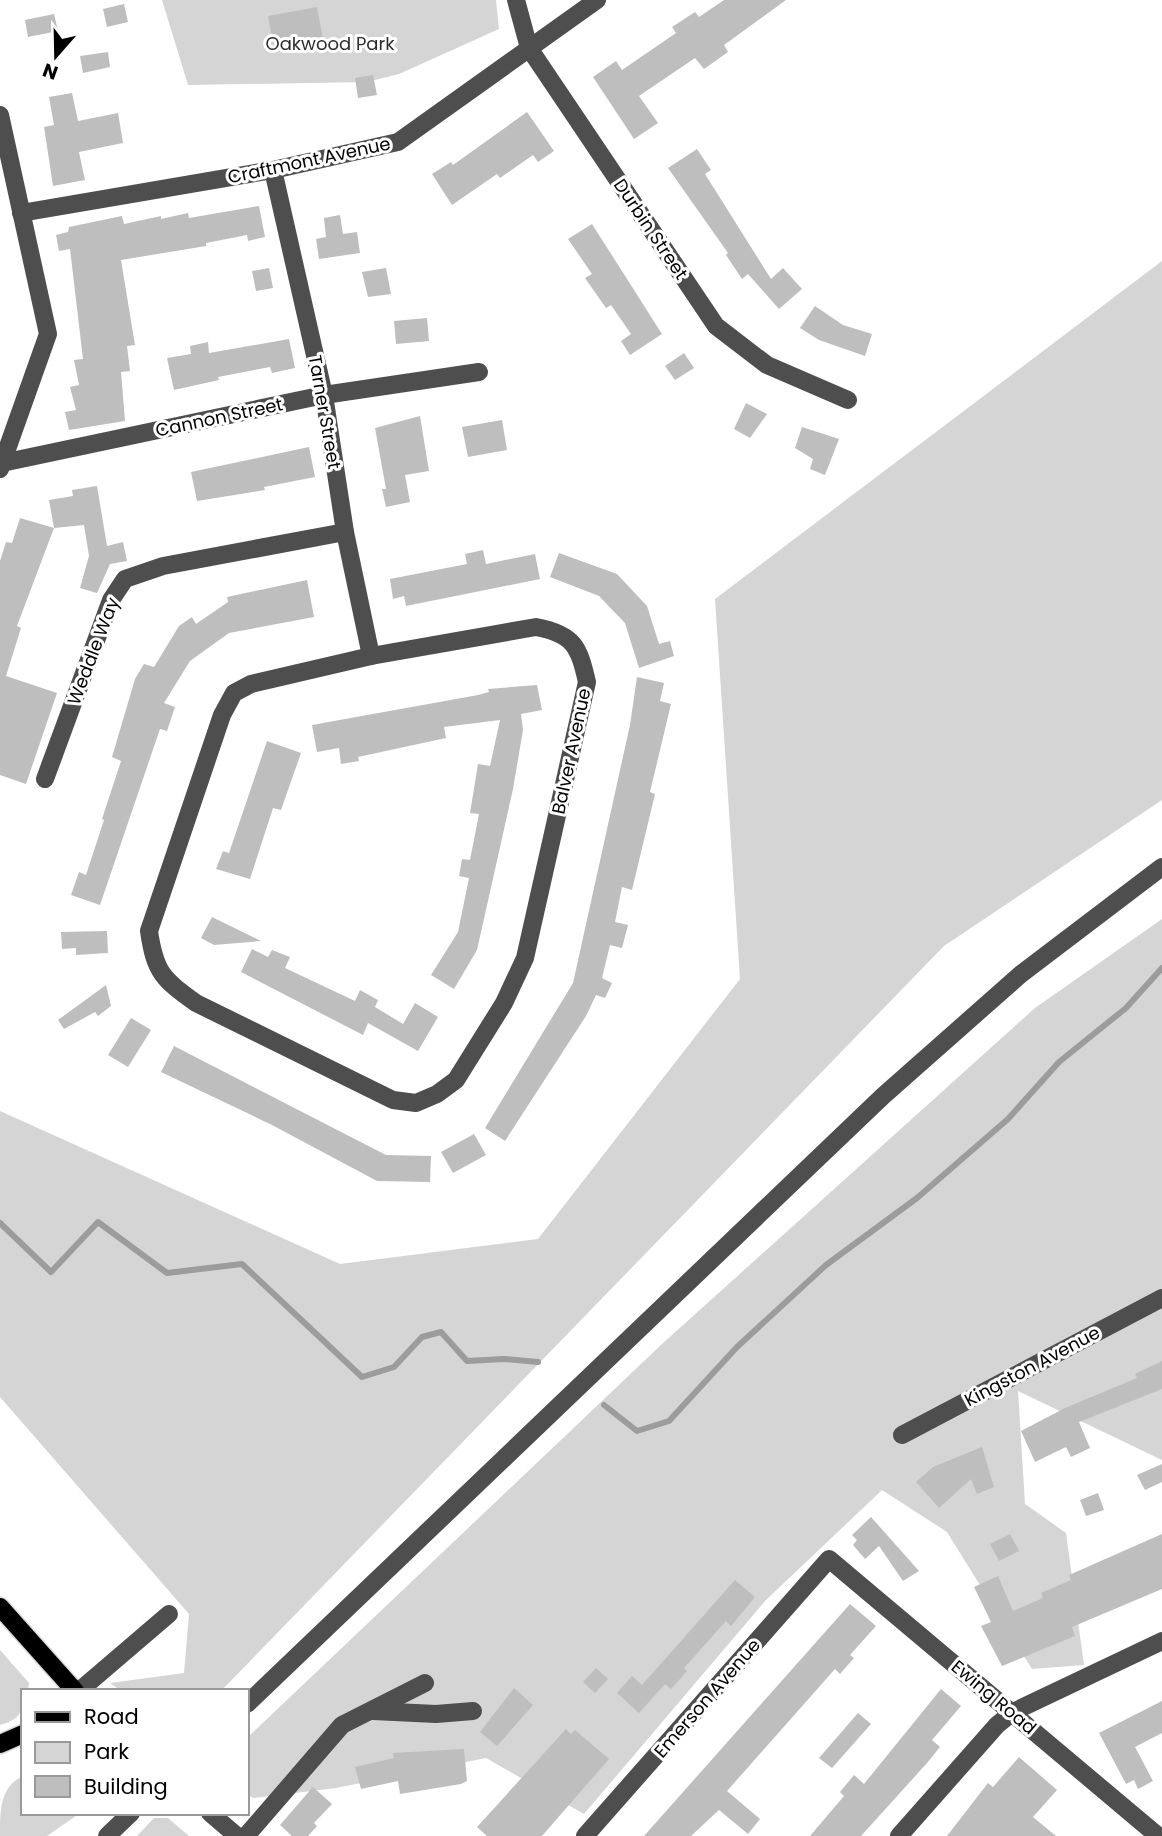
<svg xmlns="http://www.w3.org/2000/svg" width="1162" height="1836" viewBox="0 0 1162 1836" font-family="Poppins,sans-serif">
  <rect width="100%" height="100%" fill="#fff"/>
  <g fill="#d5d5d5">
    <polygon points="162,0 496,0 499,29 399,74 367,82 188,85"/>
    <polygon points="1162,261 1162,800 944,946 221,1691 121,1691 110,1683 184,1673 189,1614 0,1397 0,1111 340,1264 538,1239 740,979 715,599"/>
    <polygon points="1162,919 1162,1460 1018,1391 1025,1504 1066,1533 1084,1665 1032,1669 947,1532 882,1490 765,1601 584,1814 486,1758 336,1788 253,1798 247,1794 247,1738 662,1344 1035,1008"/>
    <path d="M0,1650L29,1683L28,1691H23C23,1712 21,1719 0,1725Z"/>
    <path d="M23,1776V1813H80L47,1836H0C0,1809 0,1787 23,1776Z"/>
    <polygon points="154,1818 168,1818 189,1836 137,1836"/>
  </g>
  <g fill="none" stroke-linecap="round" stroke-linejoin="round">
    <g stroke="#9c9c9c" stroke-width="6">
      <polyline points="0,1223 51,1272 98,1222 167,1273 242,1264 362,1377 394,1367 422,1337 441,1332 467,1361 504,1359 538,1362"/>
      <polyline points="604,1405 637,1431 669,1421 737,1347 826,1265 917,1198 1008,1119 1059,1062 1126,1008 1162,968"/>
    </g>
  </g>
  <g fill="#bebebe">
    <polygon points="724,0 786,0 724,45 728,52 704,69 695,58 639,96 658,123 634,139 593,77 616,61 622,70 676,33 672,27 695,12 699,17"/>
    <polygon points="124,4 128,22 107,27 103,9"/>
    <polygon points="317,7 323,39 274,48 268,16"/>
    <polygon points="54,14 58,31 28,37 25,20"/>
    <polygon points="108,52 110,67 83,73 80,56"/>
    <polygon points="373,75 377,95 358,98 355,78"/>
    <polygon points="72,93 78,121 118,113 123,143 79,152 85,180 53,186 44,127 54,125 49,97"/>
    <polygon points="527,112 554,151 538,162 533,155 500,178 497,174 452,205 432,174 451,162 453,165"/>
    <polygon points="697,149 711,170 705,174 771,279 783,268 802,289 779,309 748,274 742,279 726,255 728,253 668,168"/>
    <polygon points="259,206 265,237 248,241 247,235 206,243 206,246 121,260 135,345 127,346 130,371 121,372 125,421 69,430 65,412 76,410 70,387 79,385 74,360 83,359 70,249 59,251 56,235 68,232 69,227 122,216 124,224 161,216 161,219 188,213 189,218"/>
    <polygon points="340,215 343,234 357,232 360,253 319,259 316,239 326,237 324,218"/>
    <polygon points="592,224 662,334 630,355 621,341 631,334 611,305 606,308 585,278 592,274 568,239"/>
    <polygon points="269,268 273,288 256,291 252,271"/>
    <polygon points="386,268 391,294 368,297 362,272"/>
    <polygon points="815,306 843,325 872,334 865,356 819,340 800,328"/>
    <polygon points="427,318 429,341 396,344 394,321"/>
    <polygon points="289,339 295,368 272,373 270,367 218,377 219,380 174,390 167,358 191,354 190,346 208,342 209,353"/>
    <polygon points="684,353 694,368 675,380 665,366"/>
    <polygon points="746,403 767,414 750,438 734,429"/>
    <polygon points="420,416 429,471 405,475 410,502 386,507 382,489 386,489 375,428"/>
    <polygon points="502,420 507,450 468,457 462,427"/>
    <polygon points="802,427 839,439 825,475 810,469 813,459 795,448"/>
    <polygon points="309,447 315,477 264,487 265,490 197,501 191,472"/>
    <polygon points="97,486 107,546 123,542 127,561 110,564 97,593 80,588 89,556 84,525 54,528 49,500 73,496 72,490"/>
    <polygon points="20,518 54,528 17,626 21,628 6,676 57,693 26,784 0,775 0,561 6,542 12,543"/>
    <polygon points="483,550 486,564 535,554 540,579 406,606 404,596 393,599 390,579 467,564 465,554"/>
    <polygon points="559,553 617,574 647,606 659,644 670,641 674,656 639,668 625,623 599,596 550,577"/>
    <polygon points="307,580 314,617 229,633 190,661 164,703 175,707 167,731 160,729 100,905 71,895 79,872 86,875 104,820 102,819 121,761 112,757 135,679 144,664 154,667 179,626 192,617 196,624 228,602 227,597"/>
    <polygon points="637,677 664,683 660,701 671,704 650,792 655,794 632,890 622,887 615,922 628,925 622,948 610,945 602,978 612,983 605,998 596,995 586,1016 505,1141 485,1128 573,983 630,725"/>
    <polygon points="537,685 542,710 521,714 523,730 513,789 477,950 454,989 431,975 458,932 469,878 459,876 462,859 470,860 479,814 470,813 478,764 490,766 500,720 444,727 446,738 358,757 359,761 341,764 339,748 317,752 312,725 478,695 489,692 488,689"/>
    <polygon points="267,741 301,753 281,810 273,808 250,879 216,869 223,851 229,853"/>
    <polygon points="212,917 261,941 214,945 201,938"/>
    <polygon points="107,931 108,953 76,955 76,948 62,949 61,932"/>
    <polygon points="252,949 268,957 272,950 290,957 285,968 355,1001 360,990 378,1000 375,1007 403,1024 415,1003 438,1017 418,1051 368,1023 363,1035 241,972"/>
    <polygon points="106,985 111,1006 98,1016 95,1012 64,1029 58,1020"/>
    <polygon points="131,1018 151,1030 128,1067 108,1055"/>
    <polygon points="174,1046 386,1155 431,1156 430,1182 377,1181 272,1125 161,1072"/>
    <polygon points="474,1134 486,1155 453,1173 441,1152"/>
    <polygon points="1162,1361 1162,1389 1079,1422 1090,1448 1071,1457 1066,1447 1035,1462 1021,1431 1065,1408 1137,1378 1135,1374"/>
    <polygon points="982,1447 994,1487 977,1494 971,1479 939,1508 916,1482 933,1467"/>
    <polygon points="1162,1464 1162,1482 1145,1490 1137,1475"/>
    <polygon points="1098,1493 1104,1510 1086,1516 1080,1500"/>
    <polygon points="871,1517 919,1571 903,1581 879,1546 865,1559 853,1545 857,1540 852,1535"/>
    <polygon points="1010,1534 1019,1551 999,1561 990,1544"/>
    <polygon points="1162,1534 1162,1589 1072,1627 1075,1636 1002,1666 981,1626 991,1622 974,1587 998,1576 1013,1611 1043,1598 1041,1593 1071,1580 1069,1575"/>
    <polygon points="735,1580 755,1597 731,1626 726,1621 684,1668 687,1671 671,1689 665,1684 639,1713 617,1693 632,1676 642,1685"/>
    <polygon points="850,1604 876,1626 850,1655 854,1658 840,1674 835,1669 727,1791 760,1819 748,1834 719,1810 691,1836 644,1836"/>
    <polygon points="596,1668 608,1679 595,1693 583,1682"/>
    <polygon points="514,1688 533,1705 497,1746 480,1732"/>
    <polygon points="941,1689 961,1706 932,1740 940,1747 927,1763 861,1836 810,1836 844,1796 840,1792 854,1775 864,1784"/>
    <polygon points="1162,1701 1162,1733 1135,1747 1153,1781 1138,1789 1134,1780 1126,1784 1099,1733"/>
    <polygon points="858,1713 871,1724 832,1768 819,1758"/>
    <polygon points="566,1729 571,1734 575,1730 609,1759 542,1836 487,1836 477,1827"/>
    <polygon points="464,1749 467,1781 461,1784 400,1794 398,1781 361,1789 355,1767 394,1758 393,1753"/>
    <polygon points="1019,1757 1057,1790 1033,1817 1056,1836 947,1836 988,1783 993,1787"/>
    <polygon points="313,1787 332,1804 314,1823 317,1826 308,1836 292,1836 280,1825"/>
  </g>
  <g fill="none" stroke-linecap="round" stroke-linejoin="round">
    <defs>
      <g id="major">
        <polyline points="0,1607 75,1691"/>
        <polyline points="0,1744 23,1734"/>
      </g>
    </defs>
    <use href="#major" stroke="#dbdbdb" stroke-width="21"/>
    <g stroke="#4e4e4e" stroke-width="18">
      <polyline points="516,0 529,48 716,326 767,365 848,400"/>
      <polyline points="0,115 48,334 0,469"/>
      <polyline points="273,170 324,395 345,532 371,656"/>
      <polyline points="21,213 273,170 398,142 597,0"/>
      <polyline points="2,463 324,395 479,372"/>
      <path d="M536,627C574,634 579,647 587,682L525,958L504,1003L456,1080L437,1094L416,1103L393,1100L196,1003C163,979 155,973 149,931L222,715L234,693L251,684L371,656Z"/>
      <polyline points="45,779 111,600 125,579 163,566 345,532"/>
      <polyline points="902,1435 1162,1298"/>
      <polyline points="79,1691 169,1614"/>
      <polyline points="247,1704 883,1096 1021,974 1162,867"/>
      <polyline points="373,1711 436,1714 473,1711"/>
      <polyline points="210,1813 237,1836"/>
      <polyline points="107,1836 131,1813"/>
      <polyline points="246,1836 342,1725 425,1683"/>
      <polyline points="585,1836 829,1559 1158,1836"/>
      <polyline points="899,1836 997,1725 1013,1712 1162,1641"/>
    </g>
    <use href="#major" stroke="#000" stroke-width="18"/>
  </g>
  <g text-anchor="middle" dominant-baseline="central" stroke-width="6" stroke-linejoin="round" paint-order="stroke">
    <g font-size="18" fill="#2c2c2c" stroke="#fff">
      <text x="330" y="43">Oakwood Park</text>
    </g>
    <g font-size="18" fill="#000" stroke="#fff">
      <text transform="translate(309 160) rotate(-12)">Craftmont Avenue</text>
      <text transform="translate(651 229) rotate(56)">Durbin Street</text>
      <text transform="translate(325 412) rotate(80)">Tarner Street</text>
      <text transform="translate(219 417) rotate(-12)">Cannon Street</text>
      <text transform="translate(93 651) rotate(-69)">Weddle Way</text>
      <text transform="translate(571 751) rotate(-78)">Balver Avenue</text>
      <text transform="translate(1032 1366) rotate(-28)">Kingston Avenue</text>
      <text transform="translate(994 1697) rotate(40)">Ewing Road</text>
      <text transform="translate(707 1698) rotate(-49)">Emerson Avenue</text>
    </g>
  </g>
  <rect x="21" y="1689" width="228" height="126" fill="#ffffff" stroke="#999999" stroke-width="2"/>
  <rect x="35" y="1712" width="35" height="10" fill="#000000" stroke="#999999" stroke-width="2"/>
  <text x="84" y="1724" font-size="21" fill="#000000">Road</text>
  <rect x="35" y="1742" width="35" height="21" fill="#d5d5d5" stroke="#999999" stroke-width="2"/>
  <text x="84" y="1759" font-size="21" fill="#000000">Park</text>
  <rect x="35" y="1776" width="35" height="21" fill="#bebebe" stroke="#999999" stroke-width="2"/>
  <text x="84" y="1794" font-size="21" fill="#000000">Building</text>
  <g transform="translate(56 56) rotate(200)" stroke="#ffffff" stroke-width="5" paint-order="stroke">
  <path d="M0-5L12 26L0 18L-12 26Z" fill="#000000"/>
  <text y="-10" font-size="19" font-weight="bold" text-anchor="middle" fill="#000000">N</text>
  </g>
</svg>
